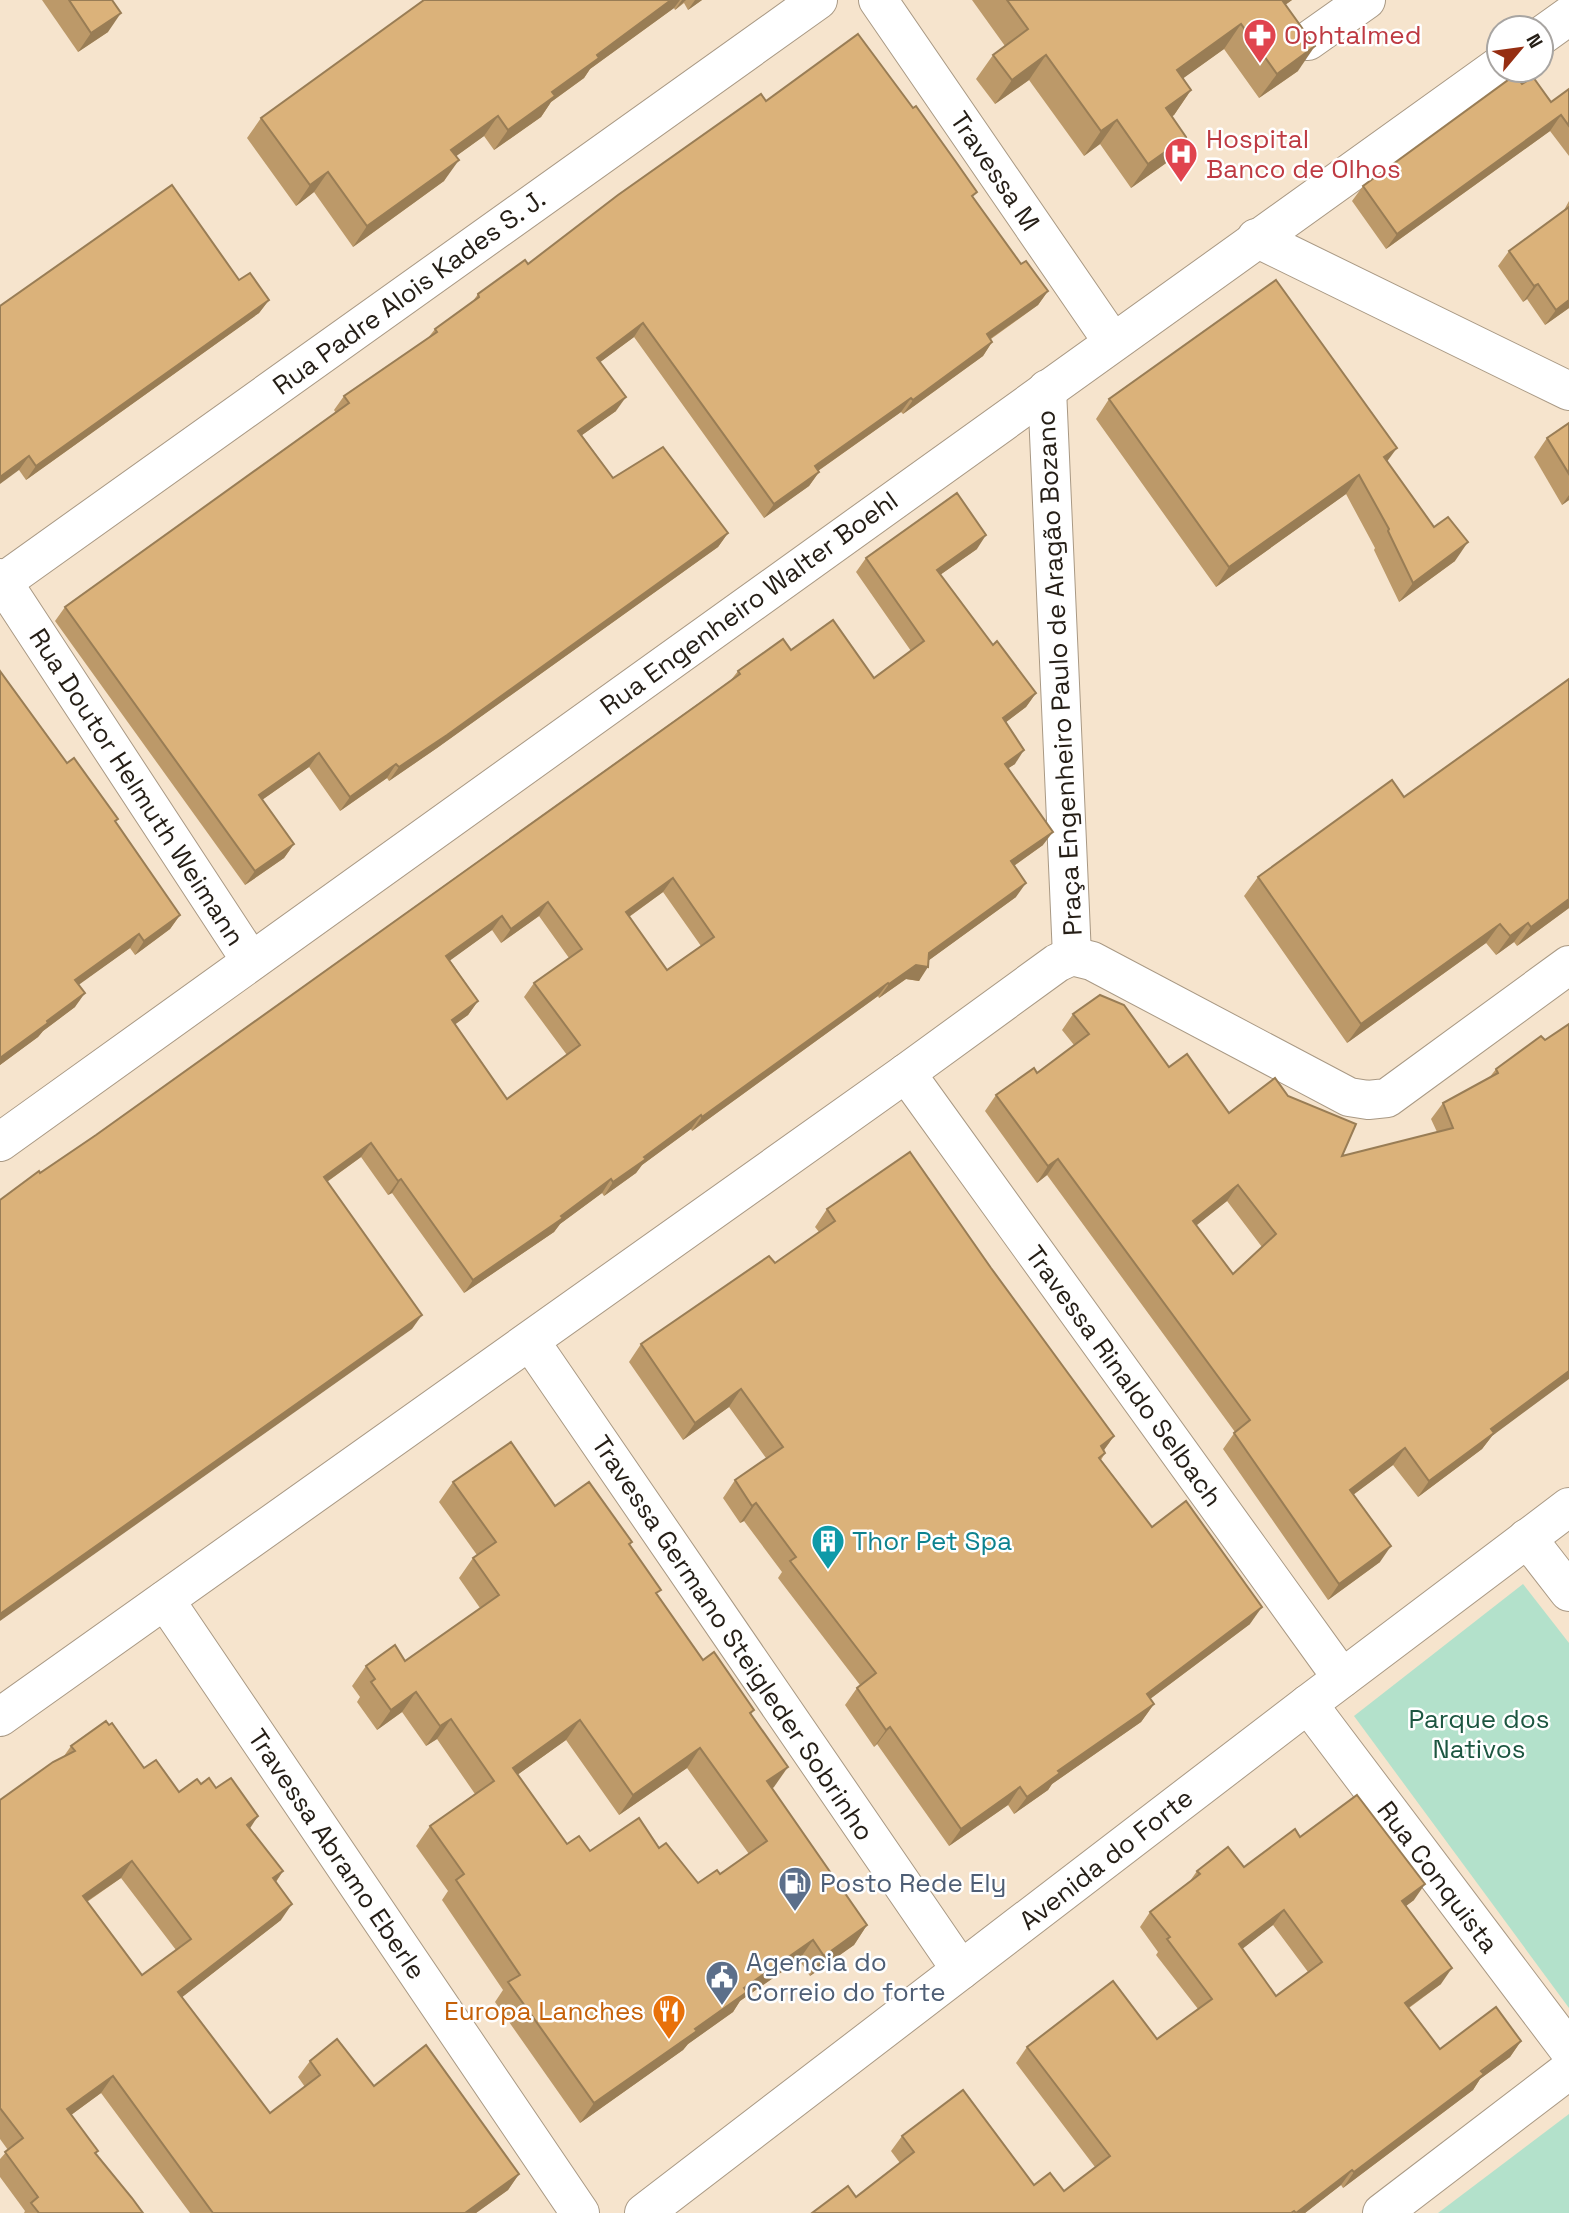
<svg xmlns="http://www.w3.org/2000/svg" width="1569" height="2213" viewBox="0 0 1569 2213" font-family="'Space Grotesk',sans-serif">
  <rect width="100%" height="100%" fill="#f6e4cd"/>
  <g fill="#b3e1cb">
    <polygon points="1523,1584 1569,1643 1569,2008 1354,1716"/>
    <polygon points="1569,2114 1569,2213 1438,2213"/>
  </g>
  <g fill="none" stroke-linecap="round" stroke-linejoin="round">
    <defs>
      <g id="minor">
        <polyline points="878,0 1112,341"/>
        <polyline points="1541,36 1569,16"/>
        <polyline points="1308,41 1366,0"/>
        <polyline points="1256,238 1569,391"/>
        <polyline points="1047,389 1072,956"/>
        <polyline points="0,578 251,961"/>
        <polyline points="0,584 818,0"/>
        <polyline points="906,1073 1342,1678"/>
        <polyline points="0,1142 1499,66"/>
        <polyline points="530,1341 961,1970"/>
        <polyline points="1527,1538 1569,1592"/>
        <polyline points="165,1600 580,2213"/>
        <polyline points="1308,1704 1569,2050"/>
        <polyline points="0,1717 906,1073 1057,963 1072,956 1092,961 1349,1097 1368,1100 1387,1098 1569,965"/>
        <polyline points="1382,2213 1569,2070"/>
      </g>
      <polyline id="major" points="644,2213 1308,1704 1569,1507"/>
    </defs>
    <use href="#minor" stroke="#a99984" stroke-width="40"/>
    <use href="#major" stroke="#a99984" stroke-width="40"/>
    <use href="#minor" stroke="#fff" stroke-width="38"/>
    <use href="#major" stroke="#fff" stroke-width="38"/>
  </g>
  <g fill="#bc9969" fill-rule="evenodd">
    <polygon points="42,0 112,0 108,32 78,52"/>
    <polygon points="424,0 702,0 688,10 684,3 675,10 674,8 590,69 584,78 551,102 541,117 494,150 484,136 456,156 444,181 353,247 314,192 296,206 247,138 261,118"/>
    <polygon points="972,0 1292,0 1285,5 1298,71 1259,98 1224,49 1183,78 1191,90 1174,115 1172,116 1169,161 1131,188 1100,144 1084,156 1029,80 995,104 976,79 993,55 1005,46"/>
    <polygon points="1522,84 1551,102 1569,89 1569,156 1550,131 1386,249 1352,201 1363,186"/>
    <polygon points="766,101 973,197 1021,264 1048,291 1038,305 991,339 992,342 983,356 903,414 901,412 818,471 819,472 809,486 764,518 634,337 600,362 616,411 582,435 613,478 728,533 718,547 437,748 389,781 387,778 340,811 309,767 262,800 294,844 284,858 245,885 55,621 65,607 336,413 334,410 344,396 428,338 435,329 473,301 478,294 528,264"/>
    <polygon points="1569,201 1569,308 1545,325 1527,299 1523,302 1498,266 1509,251 1563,212"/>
    <polygon points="239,280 269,300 259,313 26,480 19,470 0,306"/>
    <polygon points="1109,399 1387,461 1455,561 1399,602 1374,550 1375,548 1346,494 1216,587 1096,419"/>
    <polygon points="1569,423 1569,500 1562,505 1534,457 1547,438"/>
    <path d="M977,549L940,575L993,645L1036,693L1026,707L1006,722L1015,764L1008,768L1043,845L1014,866L1016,897L929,960L919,981L906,979L879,998L878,996L692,1131L691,1129L642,1165L636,1173L604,1196L602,1193L560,1224L554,1232L464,1293L392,1193L388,1195L361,1157L327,1182L412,1329L40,1173L96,1135L731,680L738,671L791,650L874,678L911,651L856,572L866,558ZM663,892L701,946L667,970L629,917ZM539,916L569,958L534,983L524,997L567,1055L507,1099L455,1024L468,1015L478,1001L450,960L492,930L501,943Z"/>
    <polygon points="0,671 67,763 116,822 180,915 170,929 135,955 130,948 79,984 75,1007 43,1031 38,1037 0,1065"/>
    <polygon points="1569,679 1569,908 1517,946 1514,942 1496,955 1486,943 1347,1043 1244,896 1258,877 1404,797"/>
    <path d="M1073,1014L1169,1067L1229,1113L1288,1096L1342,1156L1437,1132L1431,1119L1443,1103L1489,1078L1496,1069L1541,1036L1492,1436L1482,1449L1418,1497L1393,1465L1353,1495L1380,1562L1328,1600L1223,1449L1235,1432L1047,1175L1037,1183L985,1111L996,1095L1037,1073L1074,1045L1062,1030ZM1227,1201L1262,1247L1233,1274L1196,1225Z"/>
    <polygon points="827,1209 991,1268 1114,1436 1104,1450 1105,1453 1101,1460 1152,1527 1250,1624 1150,1699 1154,1704 1141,1722 1052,1784 1048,1790 1014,1814 1008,1805 949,1846 877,1744 874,1747 845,1705 857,1688 860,1685 778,1578 782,1572 744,1521 740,1523 723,1498 735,1480 766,1458 729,1407 683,1440 629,1362 641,1344 775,1263 819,1232 815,1227"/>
    <path d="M453,1482L555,1506L632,1542L630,1545L657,1595L703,1660L754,1710L751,1714L774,1787L772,1788L867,1925L854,1945L810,1976L799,1960L740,2001L733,2012L688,2044L683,2050L580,2123L495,2002L503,1990L442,1900L448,1891L416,1846L430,1826L475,1794L437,1739L426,1746L402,1712L377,1730L357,1702L360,1697L352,1686L366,1666L405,1661L480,1608L459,1578L473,1558L477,1555L439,1502ZM566,1740L619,1815L687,1768L749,1854L720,1874L698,1883L659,1848L590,1851L567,1844L517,1775Z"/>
    <path d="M71,1746L144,1768L179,1792L201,1784L216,1788L250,1828L283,1871L276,1882L281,1920L182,1997L270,2113L305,2087L298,2077L310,2061L374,2086L519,2174L508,2190L476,2213H190L101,2093L71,2115L96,2154L143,2213H24L25,2211L0,2177V2159L8,2150L0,2139V1800L64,1756ZM121,1878L176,1950L142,1975L87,1902Z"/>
    <path d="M1300,1837L1414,1900L1406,1906L1441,1984L1409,2008L1440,2049L1521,2041L1510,2057L1480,2079L1473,2090L1343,2188L1341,2185L1305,2213H812L856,2197L900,2163L891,2151L902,2136L1034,2185L1064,2191L1095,2167L1016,2063L1027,2047L1157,2039L1198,2009L1156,1955L1158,1952L1140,1927L1150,1912L1190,1881L1197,1871L1244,1867ZM1273,1925L1308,1972L1276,1996L1242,1949Z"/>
  </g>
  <g fill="#997d55">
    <polygon points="671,0 680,0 674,8 590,69 584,78 551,102 541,117 494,150 508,130 552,92 597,55"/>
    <polygon points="682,0 686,0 675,10"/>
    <polygon points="695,0 702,0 688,10"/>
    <polygon points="1277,0 1292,0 1262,21"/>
    <polygon points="121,13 108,32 78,52 91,33"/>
    <polygon points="1241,24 1224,49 1160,95 1177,70"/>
    <polygon points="1315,46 1298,71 1259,98 1277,74"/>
    <polygon points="1046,55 1029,80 995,104 1012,80"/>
    <polygon points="1191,90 1174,115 1149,133 1166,108"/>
    <polygon points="1561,115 1550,131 1386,249 1397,234"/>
    <polygon points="498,116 484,136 437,170 451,150"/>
    <polygon points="1117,120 1100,144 1084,156 1101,131"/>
    <polygon points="1186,137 1169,161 1131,188 1148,164"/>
    <polygon points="459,160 444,181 353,247 367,226"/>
    <polygon points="328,172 314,192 296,206 310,185"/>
    <polygon points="1538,284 1527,299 1523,302 1534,286"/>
    <polygon points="1048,291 1038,305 977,348 987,334"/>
    <polygon points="269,300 259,313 26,480 36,466"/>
    <polygon points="1569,300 1569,308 1545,325 1556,310"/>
    <polygon points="643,323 634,337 587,372 597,358"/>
    <polygon points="992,342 983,356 903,414 913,400"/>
    <polygon points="626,397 616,411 568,445 578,431"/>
    <polygon points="911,398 901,412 805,480 815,466"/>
    <polygon points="1397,448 1383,467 1384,457"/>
    <polygon points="29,456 19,470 0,484 0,477"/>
    <polygon points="819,472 809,486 764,518 774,504"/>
    <polygon points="1359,475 1346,494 1216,587 1229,567"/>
    <polygon points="1569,495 1569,500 1562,505"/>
    <polygon points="728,533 718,547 437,748 389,781 399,767"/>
    <polygon points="986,535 977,549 927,584 937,570"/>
    <polygon points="1468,542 1455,561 1399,602 1413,583"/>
    <polygon points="1036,693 1026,707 993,732 1003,718"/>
    <polygon points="1024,750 1015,764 995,777 1005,764"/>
    <polygon points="319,753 309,767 249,809 259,795"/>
    <polygon points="396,764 387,778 340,811 350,797"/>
    <polygon points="1053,832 1043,845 1001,875 1011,861"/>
    <polygon points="294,844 284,858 245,885 255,871"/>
    <polygon points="673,878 663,892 616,926 626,912"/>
    <polygon points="1026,883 1016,897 921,966 928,967 919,981 906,979 879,998 889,984 929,953"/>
    <polygon points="1569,899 1569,908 1517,946 1531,927"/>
    <polygon points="548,902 539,916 501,943 511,929"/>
    <polygon points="180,915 170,929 135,955 144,941"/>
    <polygon points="502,916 492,930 437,970 446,956"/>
    <polygon points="1528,923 1514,942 1496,955 1510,936"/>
    <polygon points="1500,924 1486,943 1347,1043 1361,1024"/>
    <polygon points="139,934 130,948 66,994 75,980"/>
    <polygon points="888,983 878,996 692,1131 702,1117"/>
    <polygon points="85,993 75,1007 43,1031 38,1037 0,1065 0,1058 47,1021"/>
    <polygon points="478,1001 468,1015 442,1034 452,1020"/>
    <polygon points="701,1115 691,1129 642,1165 636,1173 604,1196 613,1182 644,1157"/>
    <polygon points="371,1143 361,1157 314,1191 324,1177"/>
    <polygon points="1058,1159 1047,1175 1037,1183 1048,1166"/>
    <polygon points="401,1179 392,1193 388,1195 398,1181"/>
    <polygon points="611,1179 602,1193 560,1224 554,1232 464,1293 473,1280"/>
    <polygon points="1238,1185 1227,1201 1182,1237 1193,1221"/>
    <polygon points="422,1315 412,1329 0,1621 0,1614"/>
    <polygon points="1569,1371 1569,1379 1492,1436 1482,1449 1418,1497 1429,1481 1491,1429"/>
    <polygon points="741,1389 729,1407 683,1440 695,1423"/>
    <polygon points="1114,1436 1101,1454 1101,1446"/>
    <polygon points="1405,1448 1393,1465 1338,1506 1350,1490"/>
    <polygon points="756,1503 744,1521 740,1523 752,1506"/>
    <polygon points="1391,1546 1380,1562 1328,1600 1339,1584"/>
    <polygon points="1262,1607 1250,1624 1134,1711 1147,1694"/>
    <polygon points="416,1692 402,1712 377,1730 391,1710"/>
    <polygon points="1154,1704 1141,1722 1052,1784 1048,1790 1014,1814 1027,1797 1058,1771"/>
    <polygon points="451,1719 437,1739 426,1746 440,1726"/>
    <polygon points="580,1720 566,1740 499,1788 513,1768"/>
    <polygon points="890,1727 877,1744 874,1747 886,1730"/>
    <polygon points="700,1748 687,1768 619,1815 633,1795"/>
    <polygon points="788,1767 774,1787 753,1801 767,1781"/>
    <polygon points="1020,1787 1008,1805 949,1846 961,1829"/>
    <polygon points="258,1816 247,1833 247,1825"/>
    <polygon points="132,1861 121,1878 71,1912 83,1896"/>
    <polygon points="283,1871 272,1887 273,1878"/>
    <polygon points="1425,1884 1414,1900 1391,1917 1402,1901"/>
    <polygon points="292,1904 281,1920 167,2009 178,1992"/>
    <polygon points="1284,1910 1273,1925 1228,1960 1239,1944"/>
    <polygon points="867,1925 854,1945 810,1976 824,1956"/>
    <polygon points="813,1940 799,1960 740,2001 733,2012 688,2044 683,2050 580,2123 594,2103 695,2029 744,1988"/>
    <polygon points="1452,1968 1441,1984 1394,2018 1405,2003"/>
    <polygon points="1521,2041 1510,2057 1480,2079 1473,2090 1343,2188 1354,2172"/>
    <polygon points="113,2076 101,2093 56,2126 67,2109"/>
    <polygon points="1352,2170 1341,2185 1305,2213 1296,2213"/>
    <polygon points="519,2174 508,2190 476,2213 465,2213"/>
  </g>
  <g fill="#dbb27a" stroke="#997d55" stroke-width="2" fill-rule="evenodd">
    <polygon points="69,0 112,0 121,13 91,33"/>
    <polygon points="424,0 671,0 597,55 599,58 552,92 555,96 508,130 498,116 451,150 459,160 367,226 328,172 310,185 261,118"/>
    <polygon points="1007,0 1282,0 1315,46 1277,74 1241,24 1177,70 1191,90 1166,108 1186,137 1148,164 1117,120 1101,131 1046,55 1012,80 993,55 1028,29"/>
    <polygon points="858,34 913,108 916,106 956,162 977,192 972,196 1021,264 1026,261 1048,291 987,334 992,342 913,400 911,398 815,466 819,472 774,504 643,323 597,358 626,397 578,431 613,478 663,447 728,533 447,735 399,767 396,764 350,797 319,753 259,795 294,844 255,871 65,607 349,403 344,396 437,332 435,329 479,297 478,294 525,260 528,264 618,195 761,94 766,101"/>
    <polygon points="1515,75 1522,84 1533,77 1551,102 1569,89 1569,126 1561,115 1397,234 1363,186"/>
    <polygon points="172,185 239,280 250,273 269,300 36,466 29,456 0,477 0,306"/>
    <polygon points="1569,207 1569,300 1556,310 1538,284 1534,286 1509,251"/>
    <polygon points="1276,280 1397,448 1384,457 1434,527 1448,517 1468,542 1413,583 1388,531 1389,529 1359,475 1229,567 1109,399"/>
    <polygon points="1569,423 1569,474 1547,438"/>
    <path d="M957,493L986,535L937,570L993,645L997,641L1036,693L1003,718L1024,750L1005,764L1053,832L1011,861L1026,883L929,953L928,967L916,965L889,984L888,983L702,1117L701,1115L644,1157L646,1159L613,1182L611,1179L561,1216L563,1218L473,1280L401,1179L398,1181L371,1143L324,1177L422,1315L0,1614V1200L39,1171L40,1173L96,1135L700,703L740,674L738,671L783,639L791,650L833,620L874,678L924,641L866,558ZM673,878L714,937L667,970L626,912ZM548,902L582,949L534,983L580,1045L507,1099L452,1020L478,1001L446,956L502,916L511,929Z"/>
    <polygon points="0,671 67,763 74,758 118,819 115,821 180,915 144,941 139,934 75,980 85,993 47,1021 48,1023 0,1058"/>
    <polygon points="1569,679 1569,899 1531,927 1528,923 1510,936 1500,924 1361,1024 1258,877 1392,780 1404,797"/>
    <path d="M1100,995L1124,1005L1169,1067L1187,1054L1229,1113L1275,1078L1288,1096L1356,1124L1342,1156L1453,1128L1443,1103L1498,1073L1496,1069L1541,1036L1545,1040L1569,1024V1371L1491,1429L1494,1433L1429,1481L1405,1448L1350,1490L1391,1546L1339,1584L1234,1433L1250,1420L1058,1159L1048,1166L996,1095L1034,1068L1037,1073L1089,1034L1073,1014ZM1238,1185L1276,1234L1233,1274L1193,1221Z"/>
    <polygon points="910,1152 991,1268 1114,1436 1101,1446 1105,1453 1099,1458 1152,1527 1186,1501 1262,1607 1147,1694 1154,1704 1058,1771 1060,1773 1027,1797 1020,1787 961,1829 890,1727 886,1730 857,1688 876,1673 790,1561 796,1557 756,1503 752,1506 735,1480 783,1447 741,1389 695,1423 641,1344 769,1256 775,1263 835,1221 827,1209"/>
    <path d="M511,1442L555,1506L589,1482L632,1542L629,1544L661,1590L656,1593L703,1660L714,1652L754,1710L750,1713L788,1767L767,1781L867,1925L824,1956L813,1940L744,1988L747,1992L695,2029L697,2031L594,2103L508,1982L520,1975L456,1880L464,1874L430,1826L494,1781L451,1719L440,1726L416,1692L391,1710L371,1682L375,1679L366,1666L395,1645L405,1661L499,1595L473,1558L496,1542L453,1482ZM580,1720L633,1795L700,1748L767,1841L720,1874L717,1870L698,1883L666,1843L659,1848L639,1818L590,1851L579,1836L567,1844L513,1768Z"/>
    <path d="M106,1721L109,1725L112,1723L144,1768L156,1760L179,1792L197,1779L201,1784L209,1778L216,1788L231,1778L258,1816L247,1825L283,1871L273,1878L292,1904L178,1992L270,2113L320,2075L310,2061L337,2039L374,2086L426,2045L519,2174L465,2213H213L113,2076L67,2109L98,2151L95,2153L132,2198L143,2213H39L31,2203L38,2197L5,2152L23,2138L0,2108V1800L53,1762L75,1751L71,1746ZM132,1861L191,1939L142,1975L83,1896Z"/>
    <path d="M1357,1795L1425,1884L1402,1901L1452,1968L1405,2003L1440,2049L1496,2007L1521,2041L1481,2071L1484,2074L1354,2172L1352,2170L1296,2213L1294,2211L1291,2213H812L848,2186L856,2197L914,2152L902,2136L963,2090L1034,2185L1050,2173L1064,2191L1110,2156L1027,2047L1113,1981L1157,2039L1212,1999L1167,1939L1170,1937L1150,1912L1200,1874L1197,1871L1228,1847L1244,1867L1295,1829L1300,1837ZM1284,1910L1322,1962L1276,1996L1239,1944Z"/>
  </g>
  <defs>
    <symbol id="pharmacy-pin" viewBox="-11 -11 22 30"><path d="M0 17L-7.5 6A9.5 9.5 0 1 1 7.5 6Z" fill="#e0444e" stroke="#fff"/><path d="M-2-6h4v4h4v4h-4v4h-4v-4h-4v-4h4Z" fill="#fff"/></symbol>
    <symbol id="hospital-pin" viewBox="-11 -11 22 30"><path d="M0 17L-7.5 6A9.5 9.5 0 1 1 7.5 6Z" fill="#e0444e" stroke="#fff"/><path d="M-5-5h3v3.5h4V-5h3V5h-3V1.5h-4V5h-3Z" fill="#fff"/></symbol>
    <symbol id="building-pin" viewBox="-11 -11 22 30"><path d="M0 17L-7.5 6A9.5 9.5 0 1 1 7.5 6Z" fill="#0f9aa8" stroke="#fff"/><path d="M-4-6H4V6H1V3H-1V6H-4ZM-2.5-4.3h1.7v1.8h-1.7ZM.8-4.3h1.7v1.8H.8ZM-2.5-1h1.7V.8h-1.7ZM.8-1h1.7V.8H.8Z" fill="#fff"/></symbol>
    <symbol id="fuel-pin" viewBox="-11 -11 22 30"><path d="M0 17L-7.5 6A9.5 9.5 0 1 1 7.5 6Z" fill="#5c6f8a" stroke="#fff"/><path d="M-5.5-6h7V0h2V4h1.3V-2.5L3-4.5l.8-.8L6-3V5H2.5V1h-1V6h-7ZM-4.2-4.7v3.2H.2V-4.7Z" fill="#fff"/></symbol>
    <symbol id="civic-pin" viewBox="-11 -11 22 30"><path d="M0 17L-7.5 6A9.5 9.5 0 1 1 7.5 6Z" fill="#5c6f8a" stroke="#fff"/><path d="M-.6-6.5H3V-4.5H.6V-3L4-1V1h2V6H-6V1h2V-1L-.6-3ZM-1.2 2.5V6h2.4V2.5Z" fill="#fff"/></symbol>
    <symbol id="restaurant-pin" viewBox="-11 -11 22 30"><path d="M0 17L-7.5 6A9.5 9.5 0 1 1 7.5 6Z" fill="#e8710a" stroke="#fff"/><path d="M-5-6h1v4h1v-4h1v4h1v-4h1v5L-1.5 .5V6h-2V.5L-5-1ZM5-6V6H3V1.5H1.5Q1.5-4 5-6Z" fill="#fff"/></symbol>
  </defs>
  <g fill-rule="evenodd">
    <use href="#pharmacy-pin" x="1241" y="16" width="38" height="52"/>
    <use href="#hospital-pin" x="1162" y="135" width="38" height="52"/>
    <use href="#building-pin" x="809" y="1522" width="38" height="52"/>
    <use href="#fuel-pin" x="776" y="1864" width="38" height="52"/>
    <use href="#civic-pin" x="703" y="1958" width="38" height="52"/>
    <use href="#restaurant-pin" x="650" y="1992" width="38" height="52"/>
  </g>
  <g text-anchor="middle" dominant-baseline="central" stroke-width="5" stroke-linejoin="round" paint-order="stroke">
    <g font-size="26" fill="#be3a42" stroke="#fff" text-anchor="start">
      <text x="1284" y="35">Ophtalmed</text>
      <text x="1206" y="139">Hospital<tspan x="1206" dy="30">Banco de Olhos</tspan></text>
    </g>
    <g font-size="26" fill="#251e16" stroke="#fff">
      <text transform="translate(995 171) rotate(56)">Travessa M</text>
      <text transform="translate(409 292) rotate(-36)">Rua Padre Alois Kades S. J.</text>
      <text transform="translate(749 603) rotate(-36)">Rua Engenheiro Walter Boehl</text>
      <text transform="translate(1059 673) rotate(-93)">Praça Engenheiro Paulo de Aragão Bozano</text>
      <text transform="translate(137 787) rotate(57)">Rua Doutor Helmuth Weimann</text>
      <text transform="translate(1124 1376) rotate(54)">Travessa Rinaldo Selbach</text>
      <text transform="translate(733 1638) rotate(56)">Travessa Germano Steigleder Sobrinho</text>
      <text transform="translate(337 1854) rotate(56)">Travessa Abramo Eberle</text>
      <text transform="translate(1106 1859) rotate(-38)">Avenida do Forte</text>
      <text transform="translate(1438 1877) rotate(53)">Rua Conquista</text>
    </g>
    <g font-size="26" fill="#0d838f" stroke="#fff" text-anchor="start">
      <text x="852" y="1541">Thor Pet Spa</text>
    </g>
    <g font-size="26" fill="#1d5641" stroke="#fff">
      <text x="1479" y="1719">Parque dos<tspan x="1479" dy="30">Nativos</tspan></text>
    </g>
    <g font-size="26" fill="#4e5e75" stroke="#fff" text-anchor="start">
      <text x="820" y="1883">Posto Rede Ely</text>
      <text x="746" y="1962">Agencia do<tspan x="746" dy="30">Correio do forte</tspan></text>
    </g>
    <g font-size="26" fill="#c56008" stroke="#fff" text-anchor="end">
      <text x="644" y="2011">Europa Lanches</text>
    </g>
  </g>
  <g transform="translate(1520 49) rotate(61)"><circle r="33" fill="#ffffff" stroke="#a8a5a2" stroke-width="2"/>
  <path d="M0-5L12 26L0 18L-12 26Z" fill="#962e12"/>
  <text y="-10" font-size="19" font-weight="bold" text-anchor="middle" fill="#251e16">N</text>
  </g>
</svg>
